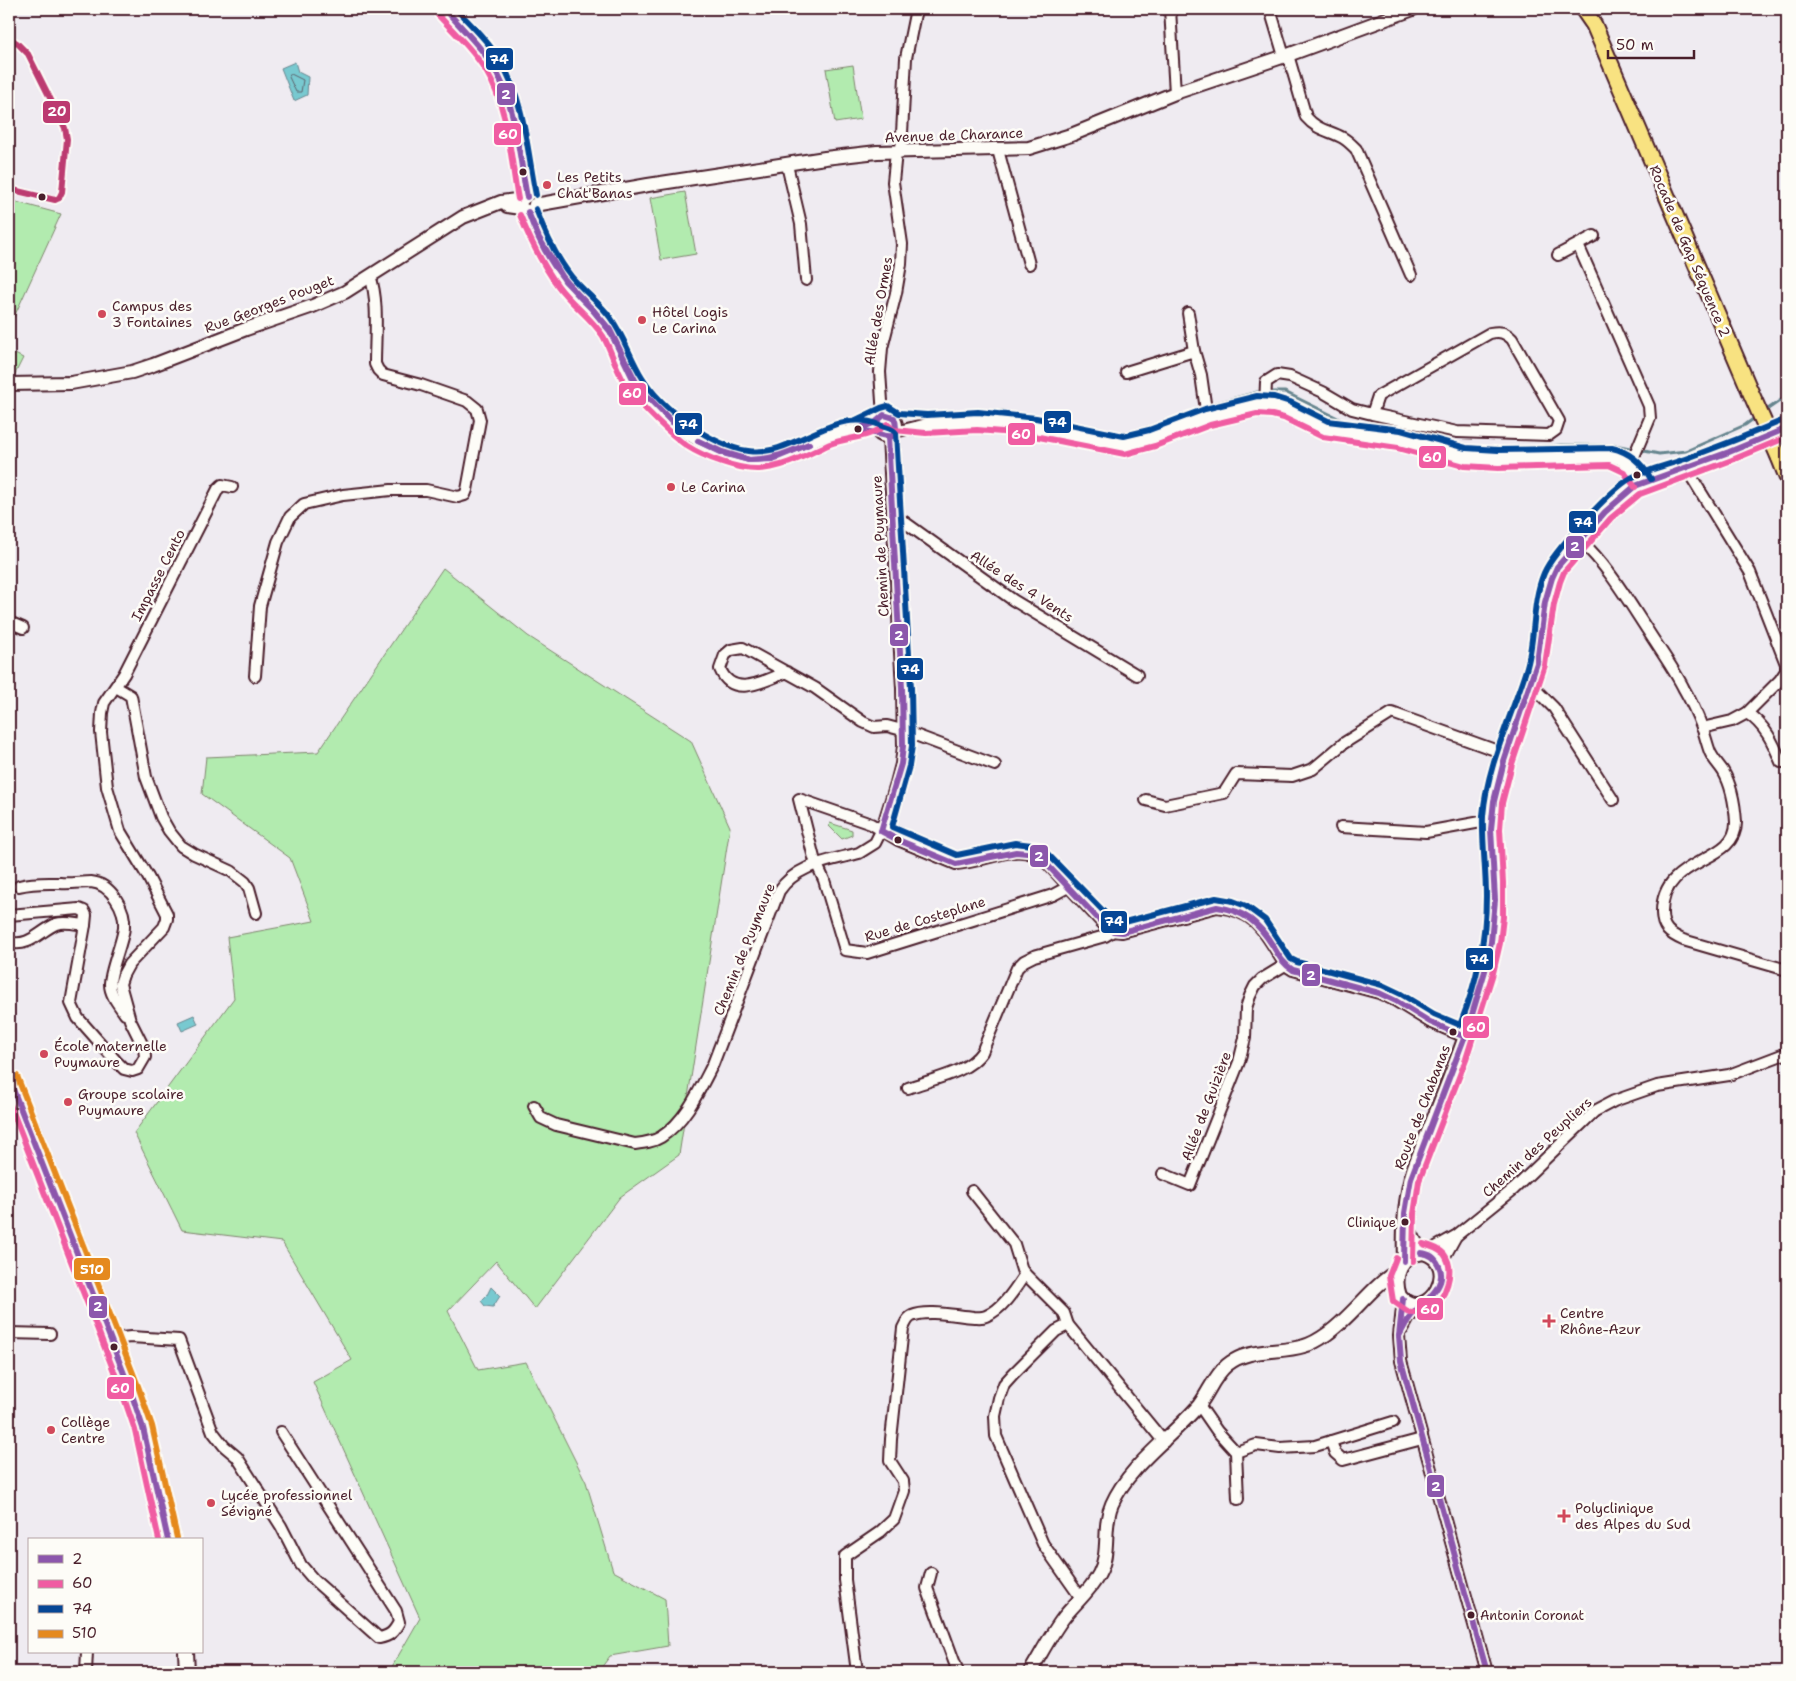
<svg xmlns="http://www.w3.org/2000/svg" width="1796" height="1681" viewBox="0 0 1796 1681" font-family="'Shantell Sans',sans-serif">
  <rect width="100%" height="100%" fill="#efebf1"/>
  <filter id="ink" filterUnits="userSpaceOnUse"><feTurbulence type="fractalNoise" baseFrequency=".02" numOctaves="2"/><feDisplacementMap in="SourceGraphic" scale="10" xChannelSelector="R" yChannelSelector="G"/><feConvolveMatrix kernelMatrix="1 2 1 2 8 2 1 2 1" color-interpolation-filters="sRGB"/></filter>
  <g filter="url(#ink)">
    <g fill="#b2ebaf" stroke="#7e856d">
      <polygon points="853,65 861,119 835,123 826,69"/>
      <polygon points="685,192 696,254 661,260 650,198"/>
      <polygon points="9,200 61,214 9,328"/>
      <polygon points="15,354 23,358 14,376 9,375 9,363"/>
      <polygon points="443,568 528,636 691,741 730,827 679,1155 620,1197 535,1309 496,1261 448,1311 478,1370 526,1362 586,1482 613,1571 665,1599 668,1646 610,1656 598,1672 389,1672 420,1618 313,1382 352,1360 282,1242 182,1230 134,1133 234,998 227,937 314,921 290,858 202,794 206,757 318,752"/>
      <polygon points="830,823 852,830 852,835 842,839 829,826"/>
    </g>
    <g fill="#78c9d0" stroke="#66858e">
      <polygon points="295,62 298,72 308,77 307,95 294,101 281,68"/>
      <polygon points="194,1015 198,1024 182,1031 178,1022"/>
      <polygon points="491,1287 500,1296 493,1307 485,1306 481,1301 487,1295"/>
    </g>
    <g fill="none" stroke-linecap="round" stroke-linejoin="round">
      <polygon stroke="#5c636d" stroke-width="1" points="291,74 303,80 301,92 296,92 289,77"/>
      <g stroke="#66858e" stroke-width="3">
        <path d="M457,9C470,24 486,39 496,56C514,86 520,124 529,158"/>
        <polyline points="542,225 556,253 579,286 599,304"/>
        <polyline points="648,392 691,429"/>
        <polyline points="1765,411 1787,396"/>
        <polyline points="926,414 956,414 1002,411 1087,429 1125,433 1131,433 1216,403 1257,392 1285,392 1350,424 1421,433 1454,444 1490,450 1561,445 1615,445 1659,454 1686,451 1745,425 1756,417"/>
        <polyline points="704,437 757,455 774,450 827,428"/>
      </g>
      <defs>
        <g id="minor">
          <path d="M445,9C463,30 485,50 498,75C516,108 519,159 527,197"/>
          <polyline points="1170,9 1175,93"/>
          <polyline points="1270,9 1284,56"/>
          <path d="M1288,55L1306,117C1318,131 1329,130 1343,138C1347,140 1352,145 1356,149L1411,275"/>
          <polyline points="998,150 1029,264"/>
          <polyline points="901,152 906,58 916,9"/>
          <polyline points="787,165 801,224 806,280"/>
          <path d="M528,212C536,236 549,262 566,282C578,297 594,308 605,323C618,342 623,365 636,384C659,419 717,463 761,460C783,458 804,444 825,436C836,432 847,432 858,429C864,427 870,424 876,422"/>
          <polyline points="1578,245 1649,406 1650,418 1630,466"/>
          <polyline points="1558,255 1594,236"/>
          <polyline points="1188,313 1194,351"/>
          <polyline points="1126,372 1194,351 1201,375 1207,417"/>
          <path d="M1265,406L1266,382L1277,375L1290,377L1323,392L1352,409L1372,414L1457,432L1549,435L1556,430L1559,421L1512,339C1505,332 1500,331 1490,333L1378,396L1372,414"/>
          <circle cx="886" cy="426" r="11"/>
          <polyline points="883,416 880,372 882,348 896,293 901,264 902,244 893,182 896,152"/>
          <path d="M895,432L927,424L977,421L1035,427L1124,445L1152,438L1207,417L1256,405L1273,406L1287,410L1325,429L1400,439L1465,457L1498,459L1610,456C1625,459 1636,469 1643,483"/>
          <polyline points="1686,468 1750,572 1786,664 1786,671 1780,680 1747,713 1732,721 1702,728"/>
          <polyline points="893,518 903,521 1013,600 1137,675"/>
          <path d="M1580,540C1608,566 1627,599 1648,631C1660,650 1674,669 1684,689C1691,701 1697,714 1702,727C1705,735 1707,744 1710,752C1713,759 1719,765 1723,771C1732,786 1735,806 1736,822C1737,865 1661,855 1662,913C1662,929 1670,934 1683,940L1787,970"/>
          <polyline points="9,622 23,628"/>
          <path d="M787,672C765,680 733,700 720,669L725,655L731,650L743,648L815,688L863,722L874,727L887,726L902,730L995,765"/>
          <path d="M255,676L260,606L278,542L290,517L304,504L343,495L391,490H426L458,497L465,495L467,490L480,420L477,409L467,401L421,385L383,375L378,370L375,364C375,337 379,300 370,276"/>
          <polyline points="1531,685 1554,708 1613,800"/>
          <polyline points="116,687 131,696 146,777 161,817 169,831 181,846 194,854 231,871 245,882 249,888 256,913"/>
          <path d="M1747,713C1765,725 1773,742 1781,762H1787"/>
          <polyline points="1146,800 1165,805 1224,793 1236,774 1292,776 1313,769 1344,743 1392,713 1506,754"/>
          <polyline points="1341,827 1426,832 1492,820"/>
          <path d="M19,886C34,882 45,883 60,883C71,884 81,882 91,882C111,884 126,909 124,928C122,944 110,970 110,984C110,995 119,1005 125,1014"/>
          <path d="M1068,887L1053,895L867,953L845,950L824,880L814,858L799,799L871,824L898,840L956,864C986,863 1019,839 1045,861L1105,926L1113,931"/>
          <polyline points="9,915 79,909 84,911 86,915 85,925"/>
          <path d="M9,942C29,948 40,931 56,924C65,921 76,924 85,925L71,1003L78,1018L116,1061L124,1069L132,1071L138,1069L145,1057L144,1048L130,1020L120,984L123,975L129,964L164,927L167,919V914L148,877L120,831L107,787L101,732L102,713L104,703L124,674L218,489L222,485L232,487"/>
          <path d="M908,1088C932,1079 968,1073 982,1052L1017,968L1024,961L1034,956L1105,936L1113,931L1122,932L1217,907C1257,910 1266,935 1285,965L1293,970L1379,993L1396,1001L1430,1022L1465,1037"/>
          <path d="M534,1106L541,1118L556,1125L635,1144C644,1143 653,1142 661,1137C686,1121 700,1089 713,1064L779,891C797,864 830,861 859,853L875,843L881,831L896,783L901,764L903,746L902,688L888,437"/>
          <polyline points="1163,1174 1190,1185 1239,1062 1245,1038 1246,1008 1250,996 1255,986 1262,979 1285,965"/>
          <polyline points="972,1191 1014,1244 1022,1270 1025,1274 1064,1313 1068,1325 1164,1442"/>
          <polyline points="1425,1253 1457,1235 1514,1189 1595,1111 1614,1101 1657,1086 1729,1075 1787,1053"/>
          <polyline points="1440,1269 1445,1256 1456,1236"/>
          <polyline points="1403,1299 1399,1336 1401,1361 1487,1672"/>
          <polyline points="1068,1325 1056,1331 1013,1374 1004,1384 999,1398 995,1416 996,1436 1043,1544 1081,1598"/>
          <polyline points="1403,1329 1409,1318 1421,1304"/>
          <polyline points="9,1333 50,1334"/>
          <path d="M111,1339L131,1337L179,1340L213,1432L224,1446L237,1457L281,1526L301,1565L314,1580L379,1638C390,1636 394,1632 399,1622L396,1611L281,1432"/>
          <polyline points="1199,1405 1217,1431 1236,1452 1238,1499"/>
          <polyline points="1331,1441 1335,1453 1343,1460 1422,1439"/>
          <polyline points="1236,1452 1256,1445 1280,1448 1315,1446 1393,1422"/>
          <polyline points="931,1573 927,1588 958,1672"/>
          <polyline points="86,1672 87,1652"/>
          <path d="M857,1672L845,1580V1556L880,1532L894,1519L904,1491L903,1481L890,1461L891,1439L903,1328C906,1323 907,1318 912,1316C928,1309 957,1316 974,1317C978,1317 982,1318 986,1316C1003,1309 1015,1289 1025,1274"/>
        </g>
        <g id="tertiary">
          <polyline points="535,205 648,185 825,158 877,152 1029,148 1071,135 1175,93 1288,55 1413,9"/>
          <polyline points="507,206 521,208 528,212 533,210 535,205"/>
          <polyline points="9,384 71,383 132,372 153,365 246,329 313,306 345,292 463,217 501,202 523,199"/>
          <polyline points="1407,1225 1421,1253"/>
          <path d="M1423,1253C1462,1263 1428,1326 1400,1296C1393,1276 1401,1256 1423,1253Z"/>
          <path d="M1404,1261C1403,1229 1404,1197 1414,1167C1443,1093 1476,1021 1491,942C1495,920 1495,897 1494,875C1493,857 1490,840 1491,822C1495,766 1523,716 1537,663C1545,631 1540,597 1557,567L1605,512L1635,486L1729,452L1787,428"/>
          <path d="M1030,1672C1041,1654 1051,1634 1064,1617C1075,1603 1091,1590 1099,1574C1111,1552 1102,1526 1112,1504C1129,1465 1172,1437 1199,1405C1209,1392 1214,1376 1227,1365C1249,1347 1279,1354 1304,1346C1312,1344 1320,1339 1327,1334C1354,1315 1371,1286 1400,1269"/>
        </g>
        <g id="secondary">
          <polyline points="9,1079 130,1389 143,1428 168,1540"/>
          <polyline points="186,1652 187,1672"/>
        </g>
        <g id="primary">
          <polyline points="1583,9 1594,25 1750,391"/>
          <polyline points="1779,457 1787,477"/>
        </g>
      </defs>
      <use href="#minor" stroke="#4a1f2b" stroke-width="14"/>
      <use href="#tertiary" stroke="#4a1f2b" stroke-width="16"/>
      <use href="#secondary" stroke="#4a1f2b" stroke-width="18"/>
      <use href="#primary" stroke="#4a1f2b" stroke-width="19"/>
      <use href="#minor" stroke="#fdfcf7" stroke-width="10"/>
      <use href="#tertiary" stroke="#fdfcf7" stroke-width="12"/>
      <use href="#secondary" stroke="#fdfcf7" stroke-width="14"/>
      <use href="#primary" stroke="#f8e281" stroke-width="15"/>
      <defs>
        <polyline id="primary-bridge" points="1750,391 1779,457"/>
      </defs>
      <use href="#primary-bridge" stroke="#4a1f2b" stroke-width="19" stroke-linecap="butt"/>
      <use href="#primary-bridge" stroke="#f8e281" stroke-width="15"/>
      <defs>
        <g id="bus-1">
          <path d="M445,9C463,30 485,50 498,75C517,112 519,156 527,197"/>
          <path d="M528,212L539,238L565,281L593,310C560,278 544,256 528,212Z"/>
          <polyline points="593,310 610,330 639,388"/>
          <polyline points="593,310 610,331 636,385 639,388"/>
          <polyline points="639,388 672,422"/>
          <polyline points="639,388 672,422"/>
          <path d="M884,415L894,418C897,425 897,430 893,436C884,438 868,430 858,429L876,422Z"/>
          <polyline points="698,441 722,452 749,460"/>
          <polyline points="698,441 723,453 749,460"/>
          <path d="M749,460C771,460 790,452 809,444"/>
          <polyline points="749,460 773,459 809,444"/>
          <path d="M881,831L898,840L956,864L1016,852L1037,854L1105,926L1113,931L1122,932L1217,907C1245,911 1258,922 1273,946C1279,956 1283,964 1293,970L1379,993L1396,1001L1430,1022L1465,1037"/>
          <polyline points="881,831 901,764 903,746 902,688 888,437"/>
          <polyline points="9,1079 130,1389 143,1428 168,1540"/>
          <polyline points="1404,1261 1405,1213 1411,1178 1468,1028 1485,971 1491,942 1495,900 1491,829 1494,801 1504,761 1537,663 1545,602 1552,578 1557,567 1605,512 1635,486 1729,452 1787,428"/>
          <polyline points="1403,1299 1399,1336 1401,1361 1487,1672"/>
          <path d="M1399,1336C1403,1329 1406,1322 1411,1316C1422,1302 1449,1287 1439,1266C1435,1257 1430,1254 1421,1253"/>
        </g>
        <g id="bus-2">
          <path d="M438,15C455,33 473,50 486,71C509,109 510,156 518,199"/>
          <path d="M520,215C530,240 542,264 558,286C571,304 591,317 603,336C613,353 617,375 630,391C643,408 670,434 687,446C704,457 739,470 759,469C784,468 808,454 830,444C849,437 871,438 887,424L894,430L926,433L977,430L1002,432L1034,436L1125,454L1155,446L1210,425L1257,414L1272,415L1284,418L1323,437L1398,448L1464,466L1498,468L1609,465L1624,472L1635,487"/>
          <polyline points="9,1102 122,1392 135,1430 159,1540"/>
          <path d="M1396,1258L1389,1276L1393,1301L1410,1313C1416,1313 1424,1312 1429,1310C1446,1300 1456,1270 1444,1254C1438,1248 1431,1246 1423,1244"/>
          <polyline points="1413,1261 1414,1214 1419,1181 1466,1059 1493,973 1500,943 1503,917 1503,883 1500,829 1502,803 1512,764 1545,665 1554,604 1560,582 1564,572 1611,518 1640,494 1732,460 1787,437"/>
        </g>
        <g id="bus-3">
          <path d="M456,9C472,26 489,42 501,62C525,102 527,151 536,195"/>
          <path d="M536,209C545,233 555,256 571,276C583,291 599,302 610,317C624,336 630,358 642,377C661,409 712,446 748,451C795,458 835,403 882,426C887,428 892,428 896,433L911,688L912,746L909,766L892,827L957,855L1015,843L1040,846L1111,919L1116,923H1121L1216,898L1233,901L1246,906L1265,920L1291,959L1297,962L1382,985L1401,994L1434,1014L1460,1025C1476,985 1486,939 1486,896C1486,869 1482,842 1483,816C1487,765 1511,718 1526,670C1536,639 1531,604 1544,573C1553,552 1610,490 1631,478C1646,470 1668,465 1685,459C1718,447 1751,434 1784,420"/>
          <path d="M856,420L881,408L888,406L899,413L927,415L978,412L1036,418L1124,436L1149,430L1205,409L1257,396L1274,397L1290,402L1328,421L1401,430L1466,448L1498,450L1612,448C1630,452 1642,463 1651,479"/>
        </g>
        <polyline id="bus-4" points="17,1076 138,1386 152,1426 177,1538"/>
        <g id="bus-5">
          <polyline points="9,38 17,43 28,54 65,128 67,139 62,192 59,198"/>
          <polyline points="9,189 55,200 59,198"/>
        </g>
      </defs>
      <use href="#bus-1" stroke="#fdfcf7" stroke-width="10"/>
      <use href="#bus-2" stroke="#fdfcf7" stroke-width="10"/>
      <use href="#bus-3" stroke="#fdfcf7" stroke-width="10"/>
      <use href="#bus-4" stroke="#fdfcf7" stroke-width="10"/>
      <use href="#bus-5" stroke="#fdfcf7" stroke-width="10"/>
      <use href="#bus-1" stroke="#8c57ac" stroke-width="6"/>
      <use href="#bus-2" stroke="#f05ca2" stroke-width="6"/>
      <use href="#bus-3" stroke="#064695" stroke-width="6"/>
      <use href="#bus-4" stroke="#e5891e" stroke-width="6"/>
      <use href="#bus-5" stroke="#bc3a70" stroke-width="6"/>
    </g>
  </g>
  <g fill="#4a1f2b" stroke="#fdfcf7" stroke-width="2">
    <circle cx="523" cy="172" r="4.5"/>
    <circle cx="42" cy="197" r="4.5"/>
    <circle cx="858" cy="429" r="4.5"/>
    <circle cx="1637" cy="475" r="4.5"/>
    <circle cx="898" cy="840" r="4.5"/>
    <circle cx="1453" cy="1032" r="4.5"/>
    <circle cx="1405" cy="1222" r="4.5"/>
    <circle cx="114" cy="1347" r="4.5"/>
    <circle cx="1471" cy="1615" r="4.5"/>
  </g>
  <g fill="#d1495b" stroke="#fdfcf7" stroke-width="2">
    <circle cx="547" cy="185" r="5"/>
    <circle cx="102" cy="314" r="5"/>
    <circle cx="642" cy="320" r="5"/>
    <circle cx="671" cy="487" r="5"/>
    <circle cx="44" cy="1054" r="5"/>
    <circle cx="68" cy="1102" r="5"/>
    <path d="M1546.5 1313.5h5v5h5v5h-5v5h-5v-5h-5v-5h5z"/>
    <circle cx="51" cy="1430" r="5"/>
    <circle cx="211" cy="1503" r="5"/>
    <path d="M1561.5 1508.5h5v5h5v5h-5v5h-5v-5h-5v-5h5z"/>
  </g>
  <g text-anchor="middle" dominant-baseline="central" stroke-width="5" stroke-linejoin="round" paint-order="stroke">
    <g font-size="13" fill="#4a1f2b" stroke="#fdfcf7" text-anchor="end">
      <text x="1396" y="1222">Clinique</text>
      <text x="1480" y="1615" text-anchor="start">Antonin Coronat</text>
    </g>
    <g font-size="14" fill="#4a1f2b" stroke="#fdfcf7">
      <text transform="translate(954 135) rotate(-2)">Avenue de Charance</text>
      <text transform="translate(1690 251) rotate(67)">Rocade de Gap Séquence 2</text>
      <text transform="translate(269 304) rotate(-21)">Rue Georges Pouget</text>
      <text transform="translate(878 311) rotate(-80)">Allée des Ormes</text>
      <text transform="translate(880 546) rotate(-93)">Chemin de Puymaure</text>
      <text transform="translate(158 575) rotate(-63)">Impasse Cento</text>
      <text transform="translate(1022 586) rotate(33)">Allée des 4 Vents</text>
      <text transform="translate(925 919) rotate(-17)">Rue de Costeplane</text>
      <text transform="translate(744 949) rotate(-68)">Chemin de Puymaure</text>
      <text transform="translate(1206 1106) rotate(-69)">Allée de Guizière</text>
      <text transform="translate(1422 1107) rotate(-69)">Route de Chabanas</text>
      <text transform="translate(1537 1147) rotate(-42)">Chemin des Peupliers</text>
    </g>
    <g font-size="14" fill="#4a1f2b" stroke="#fdfcf7" text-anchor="start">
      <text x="557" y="177">Les Petits<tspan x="557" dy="16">Chat'Banas</tspan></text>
      <text x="112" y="306">Campus des<tspan x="112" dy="16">3 Fontaines</tspan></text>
      <text x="652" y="312">Hôtel Logis<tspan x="652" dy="16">Le Carina</tspan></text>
      <text x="681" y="487">Le Carina</text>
      <text x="54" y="1046">École maternelle<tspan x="54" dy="16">Puymaure</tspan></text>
      <text x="78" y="1094">Groupe scolaire<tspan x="78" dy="16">Puymaure</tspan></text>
      <text x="1560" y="1313">Centre<tspan x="1560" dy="16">Rhône-Azur</tspan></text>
      <text x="61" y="1422">Collège<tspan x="61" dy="16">Centre</tspan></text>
      <text x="221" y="1495">Lycée professionnel<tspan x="221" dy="16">Sévigné</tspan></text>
      <text x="1575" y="1508">Polyclinique<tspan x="1575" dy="16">des Alpes du Sud</tspan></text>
    </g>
  </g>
  <g stroke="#fdfcf7" stroke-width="2">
    <rect x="485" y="47" width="29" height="24" rx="5" fill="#064695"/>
    <rect x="496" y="82" width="20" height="24" rx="5" fill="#8c57ac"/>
    <rect x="42" y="100" width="29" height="24" rx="5" fill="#bc3a70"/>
    <rect x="493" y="122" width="29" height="24" rx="5" fill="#f05ca2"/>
    <rect x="618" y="382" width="29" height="24" rx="5" fill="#f05ca2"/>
    <rect x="1043" y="410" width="29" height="24" rx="5" fill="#064695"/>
    <rect x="674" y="412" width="29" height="24" rx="5" fill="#064695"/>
    <rect x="1007" y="422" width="29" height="24" rx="5" fill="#f05ca2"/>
    <rect x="1418" y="445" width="29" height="24" rx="5" fill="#f05ca2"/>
    <rect x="1568" y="510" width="29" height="24" rx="5" fill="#064695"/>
    <rect x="1565" y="535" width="20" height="24" rx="5" fill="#8c57ac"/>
    <rect x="889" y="623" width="20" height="24" rx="5" fill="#8c57ac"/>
    <rect x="896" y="657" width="28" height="24" rx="5" fill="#064695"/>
    <rect x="1029" y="844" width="20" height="24" rx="5" fill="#8c57ac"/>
    <rect x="1100" y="910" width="28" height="24" rx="5" fill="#064695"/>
    <rect x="1465" y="947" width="29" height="24" rx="5" fill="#064695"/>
    <rect x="1301" y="963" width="20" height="24" rx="5" fill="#8c57ac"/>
    <rect x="1462" y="1015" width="28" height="24" rx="5" fill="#f05ca2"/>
    <rect x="73" y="1257" width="38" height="24" rx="5" fill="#e5891e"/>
    <rect x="88" y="1295" width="20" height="24" rx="5" fill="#8c57ac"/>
    <rect x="1416" y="1297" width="28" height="24" rx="5" fill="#f05ca2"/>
    <rect x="106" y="1376" width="29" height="24" rx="5" fill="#f05ca2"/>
    <rect x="1426" y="1474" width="19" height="24" rx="5" fill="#8c57ac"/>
  </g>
  <g font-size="14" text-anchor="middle" font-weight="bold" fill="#fff">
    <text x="499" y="64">74</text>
    <text x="506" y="99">2</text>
    <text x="57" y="116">20</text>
    <text x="508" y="139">60</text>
    <text x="632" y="398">60</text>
    <text x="1057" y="427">74</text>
    <text x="688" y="429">74</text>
    <text x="1021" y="439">60</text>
    <text x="1432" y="462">60</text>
    <text x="1583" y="527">74</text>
    <text x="1575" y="551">2</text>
    <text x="899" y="640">2</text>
    <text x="910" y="674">74</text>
    <text x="1039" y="861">2</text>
    <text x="1114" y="926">74</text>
    <text x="1479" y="964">74</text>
    <text x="1311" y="980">2</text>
    <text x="1476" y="1032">60</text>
    <text x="92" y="1274">510</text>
    <text x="98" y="1311">2</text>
    <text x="1430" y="1314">60</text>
    <text x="120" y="1393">60</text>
    <text x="1436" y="1491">2</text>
  </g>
  <rect width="1796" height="1681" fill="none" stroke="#fdfcf7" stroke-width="30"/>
  <rect x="15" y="15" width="1766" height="1651" fill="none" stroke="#4a1f2b" stroke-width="2" filter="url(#ink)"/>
  <rect x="28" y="1538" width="175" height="115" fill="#fdfcf7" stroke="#b5a4a5"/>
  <rect x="38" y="1555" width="25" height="8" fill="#8c57ac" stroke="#b5a4a5"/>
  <text x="72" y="1564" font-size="15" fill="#4a1f2b">2</text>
  <rect x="38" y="1580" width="25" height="8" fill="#f05ca2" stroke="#b5a4a5"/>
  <text x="72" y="1588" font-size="15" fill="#4a1f2b">60</text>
  <rect x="38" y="1605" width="25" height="8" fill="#064695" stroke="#b5a4a5"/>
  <text x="72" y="1614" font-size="15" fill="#4a1f2b">74</text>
  <rect x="38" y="1630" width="25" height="8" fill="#e5891e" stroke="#b5a4a5"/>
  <text x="72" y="1638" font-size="15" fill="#4a1f2b">510</text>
  <path d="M1608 50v8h86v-8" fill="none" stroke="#4a1f2b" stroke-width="2.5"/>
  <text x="1616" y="50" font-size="15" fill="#4a1f2b" stroke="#fdfcf7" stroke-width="4" paint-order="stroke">50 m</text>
</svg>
